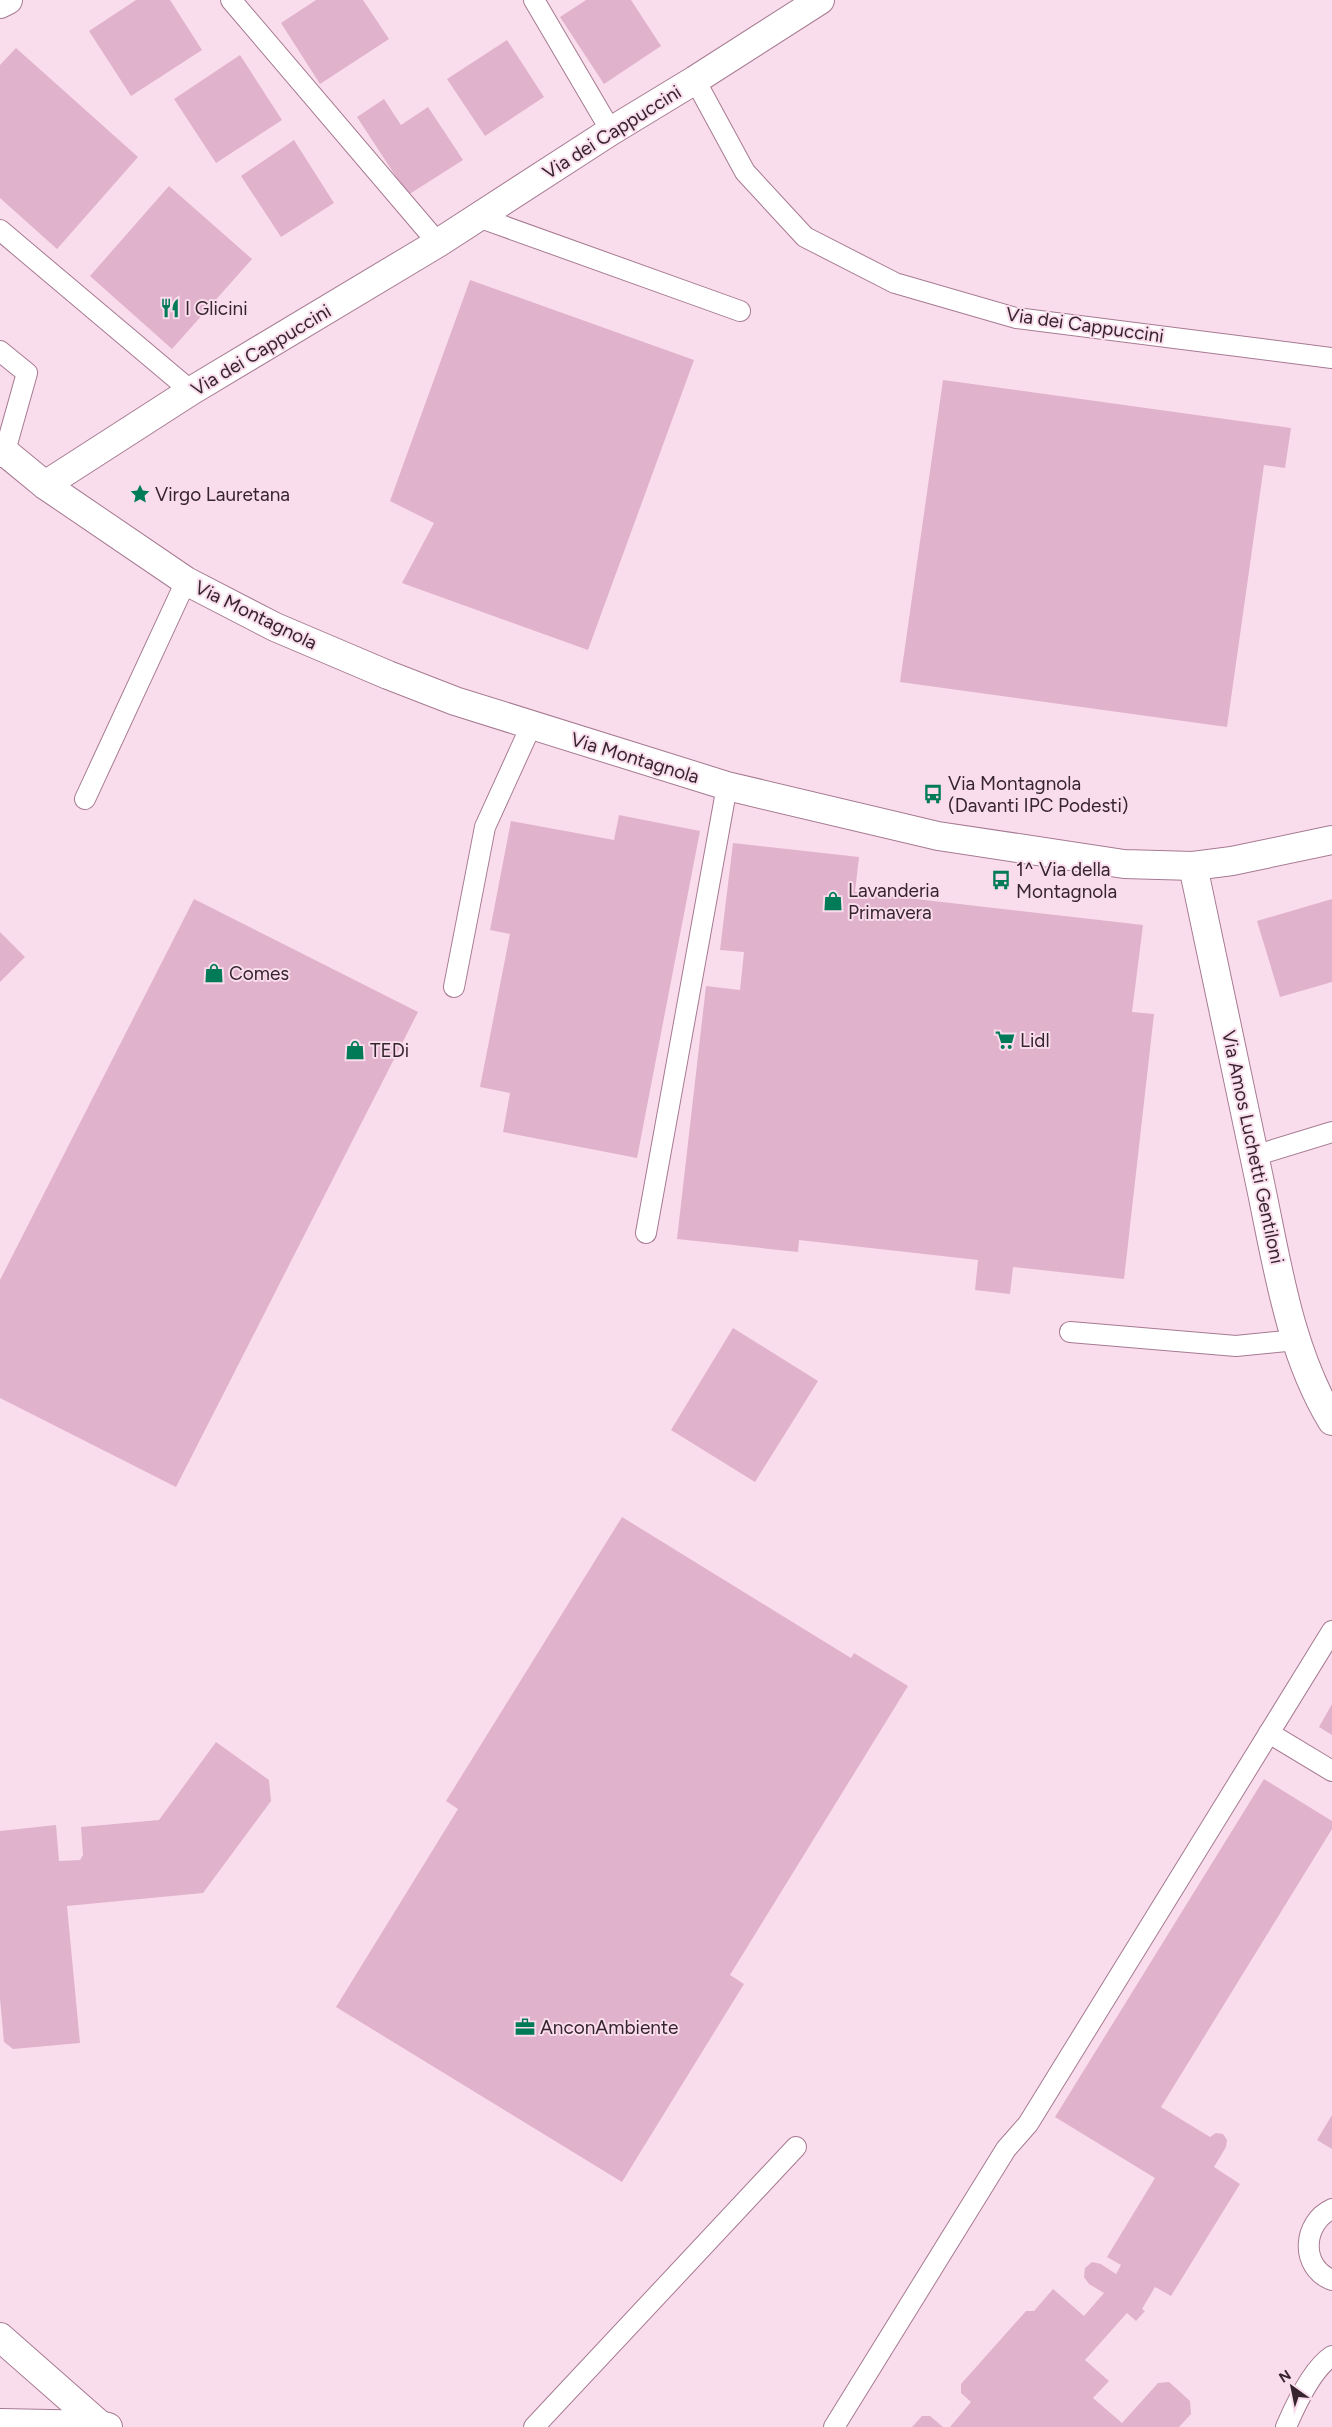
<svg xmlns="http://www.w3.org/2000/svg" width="1332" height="2427" viewBox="0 0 1332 2427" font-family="Figtree,sans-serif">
  <rect width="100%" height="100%" fill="#faddec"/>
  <g fill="#e1b2cc">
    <polygon points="136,0 170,0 202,50 131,96 89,31"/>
    <polygon points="316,0 363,0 389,39 320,84 281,23"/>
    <polygon points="586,0 631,0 661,46 604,84 560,17"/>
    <polygon points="507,40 544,97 485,136 447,79"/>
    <polygon points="16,48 138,157 57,249 0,198 0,65"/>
    <polygon points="240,55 282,120 216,163 174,99"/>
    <polygon points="384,99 401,125 428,107 463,160 408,195 357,117"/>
    <polygon points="294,140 334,203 281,237 241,176"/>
    <polygon points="169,186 252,259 172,349 90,276"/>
    <polygon points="470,280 694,360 588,650 402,583 434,523 390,501"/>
    <polygon points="943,380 1291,428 1285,468 1264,465 1227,727 900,682"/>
    <polygon points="619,815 700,831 637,1158 503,1132 510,1093 480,1087 510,934 490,930 511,821 614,840"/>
    <polygon points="733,843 859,857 855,892 1143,925 1132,1012 1154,1014 1124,1279 1013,1267 1010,1294 975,1290 978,1260 799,1240 798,1252 677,1239 706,986 740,990 744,952 720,950"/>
    <polygon points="194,899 418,1012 176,1487 0,1398 0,1280"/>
    <polygon points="1332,899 1332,982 1280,997 1257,921"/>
    <polygon points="0,932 25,957 0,982"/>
    <polygon points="733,1328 818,1381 755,1482 671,1430"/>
    <polygon points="622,1517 851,1658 854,1653 908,1686 730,1975 744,1984 622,2182 336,2007 458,1809 446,1801"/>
    <polygon points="1332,1704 1332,1735 1319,1727"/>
    <polygon points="216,1742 269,1780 271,1801 203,1893 67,1906 80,2043 13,2049 4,2042 0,1998 0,1831 56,1825 59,1861 80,1860 83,1855 81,1827 159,1820"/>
    <polygon points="1264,1779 1332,1821 1332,1829 1161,2107 1210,2137 1216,2133 1223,2134 1227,2140 1226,2147 1214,2167 1240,2184 1171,2296 1155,2287 1142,2309 1145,2311 1136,2321 1127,2313 1085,2360 1109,2381 1093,2398 1122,2423 1158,2383 1169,2382 1190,2401 1191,2414 1179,2427 950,2427 971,2402 961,2393 961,2384 1026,2311 1034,2311 1053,2289 1084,2316 1104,2293 1089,2284 1084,2277 1085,2268 1092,2262 1101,2264 1116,2274 1121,2265 1107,2257 1155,2178 1055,2117"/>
    <polygon points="1332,2115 1332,2149 1317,2140"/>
    <polygon points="922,2416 930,2416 943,2427 912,2427"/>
  </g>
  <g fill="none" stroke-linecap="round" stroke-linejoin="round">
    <defs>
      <g id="lane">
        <polyline points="231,0 438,243"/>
        <polyline points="534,0 611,131"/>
        <polyline points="695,80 745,172 805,237 895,283 1016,318 1332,358"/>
        <polyline points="478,217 740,311"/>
        <polyline points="0,230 191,391"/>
        <polyline points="0,351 27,373 5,451 0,457"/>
        <polyline points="85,799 186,581"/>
        <polyline points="454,987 485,827 531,726"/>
        <polyline points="1254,1156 1332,1132"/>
        <polyline points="646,1233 727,786"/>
        <polyline points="1070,1332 1236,1346 1296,1340"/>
        <polyline points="1269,1733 1332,1771"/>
        <path d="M1332,2209C1303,2222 1299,2267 1332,2280"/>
        <polyline points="534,2427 796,2147"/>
        <polyline points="834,2427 1006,2149 1028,2124 1332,1631"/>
        <path d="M1286,2427C1295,2406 1313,2368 1332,2356"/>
      </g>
      <g id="street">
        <polyline points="0,4 8,0"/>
        <polyline points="45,485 191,391 438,243 611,131 695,80 820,0"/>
        <path d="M1193,866C1216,972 1238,1078 1260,1183C1277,1263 1289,1350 1332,1421"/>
        <polyline points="0,2337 100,2425"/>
        <polyline points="0,2423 100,2425 108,2427"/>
      </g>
      <polyline id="secondary" points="0,448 45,485 186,581 275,627 388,675 455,701 727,786 938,836 1124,864 1193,866 1232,861 1332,840"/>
    </defs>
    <use href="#lane" stroke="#a67a92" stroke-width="22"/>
    <use href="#street" stroke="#a67a92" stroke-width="30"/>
    <use href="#secondary" stroke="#a67a92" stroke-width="30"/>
    <use href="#lane" stroke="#fff" stroke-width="20"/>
    <use href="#street" stroke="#fff" stroke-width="28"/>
    <use href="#secondary" stroke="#fff" stroke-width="28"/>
  </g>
  <defs>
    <symbol id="restaurant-bare" viewBox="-9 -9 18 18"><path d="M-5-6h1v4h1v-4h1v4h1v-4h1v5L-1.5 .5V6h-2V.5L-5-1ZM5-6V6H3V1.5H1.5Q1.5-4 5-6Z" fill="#017a57" stroke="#faddec" stroke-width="2.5" paint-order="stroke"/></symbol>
    <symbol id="sight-bare" viewBox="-9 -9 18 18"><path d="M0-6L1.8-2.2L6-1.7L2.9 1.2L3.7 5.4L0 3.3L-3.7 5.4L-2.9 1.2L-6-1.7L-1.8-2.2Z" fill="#017a57" stroke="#faddec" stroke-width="2.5" paint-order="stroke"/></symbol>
    <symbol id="bus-bare" viewBox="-9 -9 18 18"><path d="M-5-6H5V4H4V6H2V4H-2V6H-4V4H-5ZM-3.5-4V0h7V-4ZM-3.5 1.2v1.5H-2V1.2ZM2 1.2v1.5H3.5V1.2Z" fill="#017a57" stroke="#faddec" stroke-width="2.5" paint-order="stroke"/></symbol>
    <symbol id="shop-bare" viewBox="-9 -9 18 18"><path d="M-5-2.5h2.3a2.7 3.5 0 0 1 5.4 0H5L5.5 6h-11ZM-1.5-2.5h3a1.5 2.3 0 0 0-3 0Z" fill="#017a57" stroke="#faddec" stroke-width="2.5" paint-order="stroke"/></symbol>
    <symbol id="supermarket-bare" viewBox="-9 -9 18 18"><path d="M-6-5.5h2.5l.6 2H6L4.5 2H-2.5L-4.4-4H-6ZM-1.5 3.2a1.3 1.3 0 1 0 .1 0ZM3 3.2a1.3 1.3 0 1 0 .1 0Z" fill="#017a57" stroke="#faddec" stroke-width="2.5" paint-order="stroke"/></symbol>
    <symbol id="office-bare" viewBox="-9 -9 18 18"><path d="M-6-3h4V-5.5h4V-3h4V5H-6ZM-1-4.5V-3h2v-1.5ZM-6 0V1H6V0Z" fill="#017a57" stroke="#faddec" stroke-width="2.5" paint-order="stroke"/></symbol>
  </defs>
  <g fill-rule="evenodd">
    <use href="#restaurant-bare" x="156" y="294" width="28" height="28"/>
    <use href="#sight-bare" x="126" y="480" width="28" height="28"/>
    <use href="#bus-bare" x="919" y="780" width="28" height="28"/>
    <use href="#bus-bare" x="987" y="866" width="28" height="28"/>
    <use href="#shop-bare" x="819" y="887" width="28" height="28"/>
    <use href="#shop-bare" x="200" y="959" width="28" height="28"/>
    <use href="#supermarket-bare" x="991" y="1026" width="28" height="28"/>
    <use href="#shop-bare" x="341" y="1036" width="28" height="28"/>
    <use href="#office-bare" x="511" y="2013" width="28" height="28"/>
  </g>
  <g text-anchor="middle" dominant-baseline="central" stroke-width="4" stroke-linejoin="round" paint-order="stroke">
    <g font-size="19" fill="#36242e" stroke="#faddec">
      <text transform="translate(612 132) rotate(-32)">Via dei Cappuccini</text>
      <text transform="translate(1085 325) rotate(8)">Via dei Cappuccini</text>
      <text transform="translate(261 350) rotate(-31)">Via dei Cappuccini</text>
      <text transform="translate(256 615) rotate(26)">Via Montagnola</text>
      <text transform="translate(635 758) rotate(17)">Via Montagnola</text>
      <text transform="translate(1253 1147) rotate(78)">Via Amos Luchetti Gentiloni</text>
    </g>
    <g font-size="19" fill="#36242e" stroke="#faddec" text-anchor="start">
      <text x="185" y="308">I Glicini</text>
      <text x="155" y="494">Virgo Lauretana</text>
      <text x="948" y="783">Via Montagnola<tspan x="948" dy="22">(Davanti IPC Podesti)</tspan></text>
      <text x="1016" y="869">1^ Via della<tspan x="1016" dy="22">Montagnola</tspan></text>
      <text x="848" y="890">Lavanderia<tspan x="848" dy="22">Primavera</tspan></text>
      <text x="229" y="973">Comes</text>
      <text x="1020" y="1040">Lidl</text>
      <text x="370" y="1050">TEDi</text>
      <text x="540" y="2027">AnconAmbiente</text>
    </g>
  </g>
  <g transform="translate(1292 2387) rotate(327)" stroke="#faddec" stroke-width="4" paint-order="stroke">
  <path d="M0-4L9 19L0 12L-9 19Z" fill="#36242e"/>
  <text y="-8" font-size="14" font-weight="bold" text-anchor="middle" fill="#36242e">N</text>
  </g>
</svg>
